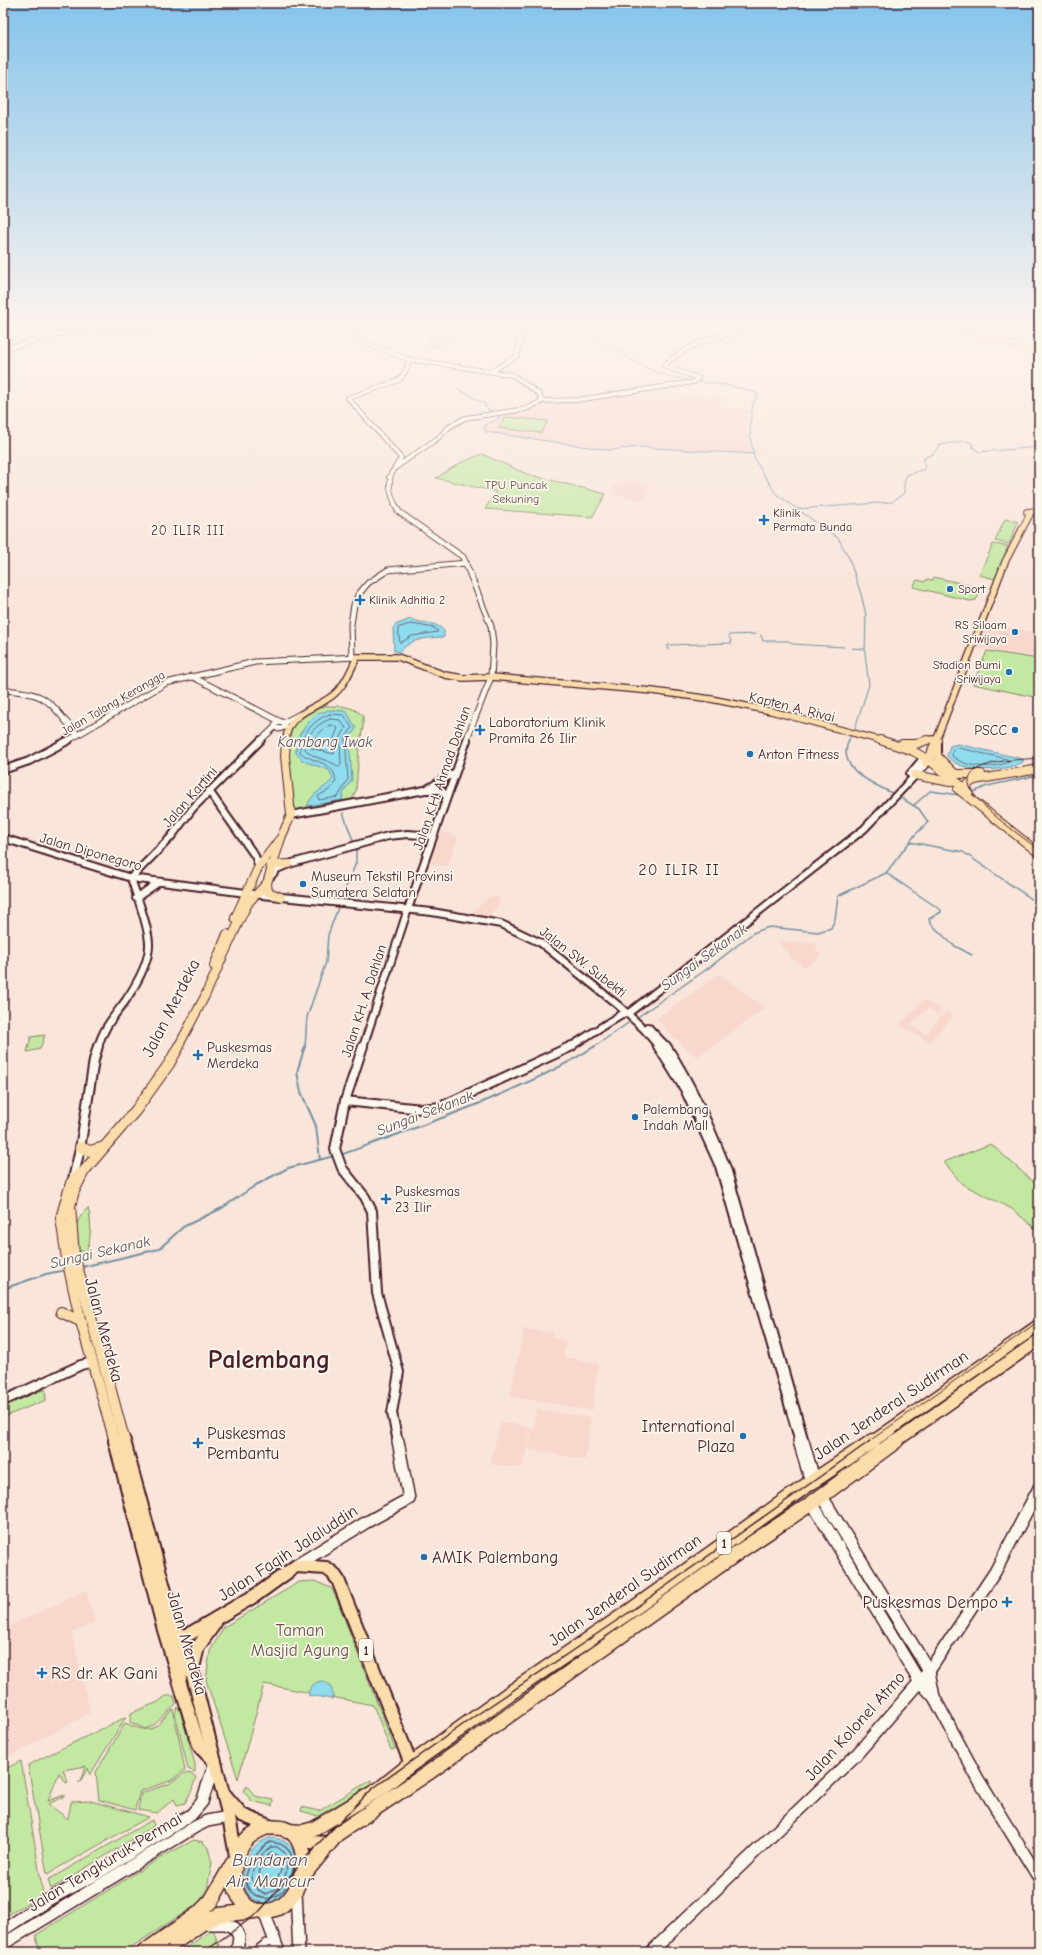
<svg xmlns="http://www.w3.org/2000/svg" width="1042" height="1955" viewBox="0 0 1042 1955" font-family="'Comic Neue',sans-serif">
  <rect width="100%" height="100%" fill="#f9e5da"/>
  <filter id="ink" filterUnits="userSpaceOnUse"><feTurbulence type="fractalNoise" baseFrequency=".025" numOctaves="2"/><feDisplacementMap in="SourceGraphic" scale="8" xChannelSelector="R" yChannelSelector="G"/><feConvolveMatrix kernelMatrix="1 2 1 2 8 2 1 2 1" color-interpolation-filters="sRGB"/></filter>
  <g filter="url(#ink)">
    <g fill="#f8d8cd">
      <polygon points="638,391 734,399 720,407 749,410 747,431 750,453 641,446 608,449 487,432 484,429 486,425 501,417 497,414 530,409 547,402 563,403"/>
      <polygon points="628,481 650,483 648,487 651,488 644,500 610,494 615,485"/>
      <polygon points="984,621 1039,634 1036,657 974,648"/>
      <polygon points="441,832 451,834 458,837 448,866 430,864"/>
      <polygon points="490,896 499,898 498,906 488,917 472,913"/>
      <polygon points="779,941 816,943 817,951 821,955 805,967 793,959 778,942"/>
      <polygon points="719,974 765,1008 697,1057 675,1038 656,1019"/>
      <polygon points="924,1000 942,1010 938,1014 928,1009 910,1025 926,1034 946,1011 954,1016 929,1042 899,1025"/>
      <polygon points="524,1329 553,1332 553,1338 566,1341 564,1357 598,1363 592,1411 510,1396"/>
      <polygon points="537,1409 591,1418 585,1460 528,1449"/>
      <polygon points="501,1422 532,1427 522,1468 490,1464"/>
      <polygon points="86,1590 95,1622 72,1633 90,1713 3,1760 3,1629"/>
    </g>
    <g fill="#c3e8a2" stroke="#868466">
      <polygon points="90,325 186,325 163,329 87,331"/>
      <polygon points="434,325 509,325 504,330 462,327 462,331 436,347 427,345 432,334 417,326"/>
      <polygon points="506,417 548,421 541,433 498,428"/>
      <polygon points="482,454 527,474 606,494 592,517 485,509 496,492 436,478 460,463"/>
      <polygon points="1005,519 1018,522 1009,544 995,541"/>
      <polygon points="993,544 1008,546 995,579 979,575"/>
      <polygon points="934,577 981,588 982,589 976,600 970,601 913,587 917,580 925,582 927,579 933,580"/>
      <polygon points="987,651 1039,659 1039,698 973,684"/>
      <path d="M325,706C340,706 352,705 363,716V726L359,748L356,790L352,800L345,804L294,813L287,736C294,718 308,712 325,706Z"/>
      <polygon points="45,1035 40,1049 27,1052 31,1037"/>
      <polygon points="991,1144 1039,1187 1039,1229 1037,1230 1012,1209 962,1184 944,1162"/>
      <path d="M88,1208C92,1223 91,1236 87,1251H78C72,1235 75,1219 88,1208Z"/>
      <polygon points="45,1389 46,1400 6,1416 3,1425 3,1406"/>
      <polygon points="314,1581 331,1588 336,1597 395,1749 391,1750 373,1705 264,1684 238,1779 206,1680 210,1651 224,1627 299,1582"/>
      <polygon points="166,1696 174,1696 176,1704 154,1725 145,1729 130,1722 131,1713 158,1702"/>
      <polygon points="177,1707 180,1710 195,1764 195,1772 188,1769 175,1713"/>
      <path d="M173,1709L185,1770L170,1781L140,1791L135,1810L99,1800L96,1772L125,1723C154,1735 152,1730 173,1709Z"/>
      <polygon points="126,1717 90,1775 88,1768 79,1783 86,1766 63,1770 68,1782 66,1783 59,1773 48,1801 64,1795 64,1797 48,1804 68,1819 71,1802 91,1801 149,1817 47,1874 28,1765"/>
      <polygon points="21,1761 43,1894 3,1918 3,1770"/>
      <polygon points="184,1773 192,1774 196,1777 191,1792 185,1803 177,1805 174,1799 157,1813 138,1810 141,1793 169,1784"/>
      <polygon points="371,1780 372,1784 318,1816 301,1811 302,1807 319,1811"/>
      <polygon points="247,1786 255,1796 273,1800 272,1806 252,1801 243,1791"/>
      <polygon points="152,1820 154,1826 51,1889 48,1880"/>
      <polygon points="194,1840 203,1842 208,1848 212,1863 207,1889 199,1903 124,1952 39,1952 36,1935 160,1858"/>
      <polygon points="213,1929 221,1952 180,1952"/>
    </g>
    <g fill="#90dcef" stroke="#7490a1">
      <path d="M411,619C423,625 435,620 444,631V637C427,638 411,638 400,652L394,651L393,629L395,625Z"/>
      <path d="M329,710L346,711L356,728L349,740L352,780L344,791L342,800L307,806C314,790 323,791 333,779L329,770L303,761L296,753L297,738L310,720L317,714Z"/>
      <path d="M958,744L1023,759V762C1005,772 961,774 947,756L950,746Z"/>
      <path d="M321,1681C330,1682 334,1690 332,1699L308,1695C310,1687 313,1683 321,1681Z"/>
      <path d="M269,1838C319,1838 291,1918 257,1901C238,1892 242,1864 252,1850C256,1844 263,1841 269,1838Z"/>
    </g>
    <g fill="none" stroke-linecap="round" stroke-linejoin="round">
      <g stroke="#666b79" stroke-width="1">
        <polygon points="411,624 435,628 438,632 412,636 400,643 398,628"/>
        <path d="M330,714L344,715L352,728L345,739L348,779L338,797L319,800L318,796L329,790L336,781C334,760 313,764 300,752C299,735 315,719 330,714Z"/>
        <path d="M330,719L340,720L346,728L340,739L341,765L339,767C329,759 312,759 305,749C306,734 317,724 330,719Z"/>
        <path d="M331,725L338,728L334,738V754L311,748C311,738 323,729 331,725Z"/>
        <path d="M959,748L1007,759L1009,762C991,769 967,768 952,756L953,750Z"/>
      </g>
      <g stroke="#666b79" stroke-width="1.5">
        <path d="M270,1842C273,1843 279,1843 282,1845C308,1858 284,1913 255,1895C234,1882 255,1851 270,1842Z"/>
        <path d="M271,1847H277L285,1853C290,1871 285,1888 266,1894C241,1884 254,1858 271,1847Z"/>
        <path d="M272,1853C291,1858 279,1883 266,1888L260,1882C258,1870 261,1859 272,1853Z"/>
      </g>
      <g stroke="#7490a1" stroke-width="1">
        <path d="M581,325L590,333C615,348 639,368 668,376C697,385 729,381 758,394L753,403L750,425L751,442L755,460L776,494L838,538L849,558L861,594L866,615L865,654L869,685L854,731"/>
        <polyline points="457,388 476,399"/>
        <polyline points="477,400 485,404 485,407 493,413"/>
        <polyline points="496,415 500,418 484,426 486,432 609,450 639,447 753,454"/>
        <polyline points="798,509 892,502 904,493 904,482 907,475 925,469 924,458 933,454 940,445 967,441 972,443 973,447 979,452 1039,447"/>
        <polyline points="729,635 756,634"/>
        <polyline points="761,635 763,641 788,641 792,644 844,647"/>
        <polyline points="852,648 864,649"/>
        <polyline points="668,650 668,645 732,643 729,637"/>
        <polyline points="848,741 852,734"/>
      </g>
      <g stroke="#7490a1" stroke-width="1.5">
        <path d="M849,740C835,769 874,784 894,794"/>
        <polyline points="972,793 987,786 1039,775"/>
        <polyline points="914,805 930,791 960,795"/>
        <polyline points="343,813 354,843"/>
        <polyline points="910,842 963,852 1039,904"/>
        <polyline points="886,873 941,910 941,912 929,919 930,923 953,945 972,955"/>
        <polyline points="341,899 356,863 356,847"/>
        <polyline points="636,1018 710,967 753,933 769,927 818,932 831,928 835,919 838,896 886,873 915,835 928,822 919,809 898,796"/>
        <polyline points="305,1047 307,1017 326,962 328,935 339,905"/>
        <polyline points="594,1047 631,1021"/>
      </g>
      <g stroke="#7490a1" stroke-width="2">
        <polyline points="305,1046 297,1072 301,1092 316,1126 320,1160"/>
        <path d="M340,1155C393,1136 446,1118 497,1096C531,1081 565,1066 595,1046"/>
        <polyline points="82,1267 159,1249 183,1227 222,1208 256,1185 288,1168 334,1156"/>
        <polyline points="3,1289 46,1274 66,1270"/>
      </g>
      <defs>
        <g id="tertiary-far4">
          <polyline points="300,325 321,328"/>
          <polyline points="3,349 68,332 150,331 200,325"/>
          <path d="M542,401L577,400L694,382L698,378L664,366C692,338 738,331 776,325"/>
          <polyline points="389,477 401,458 348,398 399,380 405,372 410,359"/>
        </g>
        <g id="tertiary-far3">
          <polyline points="352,657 351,624 354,605 358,595 368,583 388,570 466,563"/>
          <polyline points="191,676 281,722"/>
          <path d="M3,690C52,693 48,703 78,735"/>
          <polygon points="281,722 285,724 285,727 279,729 275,727 275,724"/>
          <polyline points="283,723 300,714"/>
          <polyline points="67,741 166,683 255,662 357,657"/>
          <polyline points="260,741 275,727"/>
        </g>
        <g id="tertiary-far2">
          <polyline points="3,770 29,761 69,740"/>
          <polyline points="910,774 921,761"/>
          <polyline points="209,791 255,856 259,867"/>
          <polyline points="3,838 131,878 246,893"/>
          <polyline points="271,876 277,869 289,864 388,836 408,834 433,836"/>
          <polyline points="136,898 159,882"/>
          <path d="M98,1047C103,1028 115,1015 126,1000C136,985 150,962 149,943C148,923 137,898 131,878L171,837L193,808L261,740"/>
          <polyline points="363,1047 408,909"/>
          <polyline points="570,1047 620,1015 630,1012 864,829 926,764"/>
        </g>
        <g id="tertiary-far1">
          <polyline points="363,1046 345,1101 335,1149 342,1168 365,1197 372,1211 377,1293 399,1372 392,1413 398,1442"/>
          <polyline points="345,1101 422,1109 440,1107 572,1046"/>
          <polyline points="73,1179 80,1149 94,1060 98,1046"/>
          <polyline points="3,1401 81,1365 93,1362"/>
        </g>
        <g id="tertiary">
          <polyline points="297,1565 365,1523 409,1499 398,1441"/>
          <polyline points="929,1671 934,1697"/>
          <polyline points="919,1681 934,1697 978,1779 1039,1878"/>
        </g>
        <g id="secondary-far4">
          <path d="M325,329L357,336L369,345L407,359L513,375L539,394L542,401L526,409L465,418L449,427L438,438L395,468C386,480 390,494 396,506"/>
          <polyline points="492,371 517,356 520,341 527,325"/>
        </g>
        <polyline id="secondary-far3" points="395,505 399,512 463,557 491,626 493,644 491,677 466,741"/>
        <g id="secondary-far2">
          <polyline points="427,789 454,773"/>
          <polyline points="291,815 425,790 441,790 446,796"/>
          <polyline points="252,894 432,912 501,924 541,943 619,1006 644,1029 659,1047"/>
          <polyline points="408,909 467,740"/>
          <polyline points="648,1027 667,1047"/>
        </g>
        <g id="secondary-far1">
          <polyline points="658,1046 685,1089 720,1166 800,1442"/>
          <path d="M666,1046C691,1084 709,1126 726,1168L804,1442"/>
        </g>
        <g id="secondary">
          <polyline points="799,1441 811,1482"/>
          <polyline points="803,1441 814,1479"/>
          <polyline points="821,1495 929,1671"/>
          <polyline points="812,1503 919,1681"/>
          <polyline points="296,1892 299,1952"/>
          <polyline points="264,1912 279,1952"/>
          <polyline points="208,1924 225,1924 235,1928 239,1937 237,1952"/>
          <polyline points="3,1930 48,1900 93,1876 191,1815 202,1802 214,1765"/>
          <polyline points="3,1944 195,1827 207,1821 229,1817"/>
          <polyline points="258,1952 267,1945 279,1951"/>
          <polyline points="651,1952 856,1755 929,1671 995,1572 1039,1488"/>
        </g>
        <g id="primary-far3">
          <polyline points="1027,512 1039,511"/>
          <path d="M286,741C287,713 313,710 332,696C344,687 351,670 357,657H398L445,675L463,678L491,677L652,691L711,699L771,711L883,741"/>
          <polyline points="924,741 932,739"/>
          <polyline points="936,741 1005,562 1030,514"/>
        </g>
        <g id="primary-far2">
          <polyline points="880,740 913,751 929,760 967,790"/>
          <polyline points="937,740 937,756 953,772"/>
          <polyline points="902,744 916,744 927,740"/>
          <polyline points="926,763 929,760 936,740"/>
          <polyline points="946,770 957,774 981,774"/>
          <polyline points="915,775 950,782"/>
          <polyline points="958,789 1039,853"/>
          <polyline points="969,792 967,790 967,785 974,780 1039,769"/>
          <polyline points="270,865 289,864"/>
          <polyline points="267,883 268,892 281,897"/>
          <polyline points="235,918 258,868 279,840"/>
          <polyline points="214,966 227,934"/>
          <polyline points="178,1047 204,998 243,913 249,902 267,883 281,838 291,815 285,756 286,740"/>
        </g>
        <g id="primary-far1">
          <polyline points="80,1147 90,1151 104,1147"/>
          <polyline points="78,1174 71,1183 61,1218 67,1259 80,1318 115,1442"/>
          <polyline points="61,1312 82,1322"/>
          <polyline points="125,1442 74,1255 70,1206 74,1191 84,1171 136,1110 169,1064 179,1046"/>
        </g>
        <g id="primary">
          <polyline points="115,1441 164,1630 196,1737 200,1747 215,1762"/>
          <polyline points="124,1441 174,1624 179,1634 186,1636 256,1595 296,1566 326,1568 333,1573 338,1580 411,1764"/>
          <polyline points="215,1623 198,1647 192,1672 229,1817 236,1856"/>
          <polyline points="176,1631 184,1668 179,1680"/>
          <polyline points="225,1795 242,1815 269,1826"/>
          <polyline points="296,1836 308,1842 329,1843"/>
        </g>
        <g id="trunk-far2">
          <polyline points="937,325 973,332 1039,353"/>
          <polyline points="323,329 367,325"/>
        </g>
        <g id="trunk-far1">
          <polyline points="872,1442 1039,1325"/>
          <polyline points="895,1442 1039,1340"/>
        </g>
        <g id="trunk">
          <path d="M267,1827C273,1828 280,1827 285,1829C318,1841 302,1912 264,1911C255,1911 249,1909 243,1902C228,1885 233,1856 246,1840C252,1833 260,1830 267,1827Z"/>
          <polyline points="287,1831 303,1832 314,1829 381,1788 411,1764 510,1693 630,1611 807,1485 873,1441"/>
          <polyline points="301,1878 337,1834 428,1773 740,1551 812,1503 896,1441"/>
          <polyline points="144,1952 198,1914 211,1901 233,1863"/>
          <polyline points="161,1952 201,1924 219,1915 255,1911"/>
        </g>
      </defs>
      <use href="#tertiary-far4" stroke="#4a1f2b" stroke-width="5.5"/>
      <use href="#tertiary-far3" stroke="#4a1f2b" stroke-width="7"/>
      <use href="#tertiary-far2" stroke="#4a1f2b" stroke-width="10"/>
      <use href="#tertiary-far1" stroke="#4a1f2b" stroke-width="12"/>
      <use href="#tertiary" stroke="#4a1f2b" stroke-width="14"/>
      <use href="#secondary-far4" stroke="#4a1f2b" stroke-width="5.5"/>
      <use href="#secondary-far3" stroke="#4a1f2b" stroke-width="7"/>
      <use href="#secondary-far2" stroke="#4a1f2b" stroke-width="10"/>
      <use href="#secondary-far1" stroke="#4a1f2b" stroke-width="12"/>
      <use href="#secondary" stroke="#4a1f2b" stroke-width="14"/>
      <use href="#primary-far3" stroke="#4a1f2b" stroke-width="8"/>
      <use href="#primary-far2" stroke="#4a1f2b" stroke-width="10"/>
      <use href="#primary-far1" stroke="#4a1f2b" stroke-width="12"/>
      <use href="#primary" stroke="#4a1f2b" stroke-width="16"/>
      <use href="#trunk-far2" stroke="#4a1f2b" stroke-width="6"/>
      <use href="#trunk-far1" stroke="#4a1f2b" stroke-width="14"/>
      <use href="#trunk" stroke="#4a1f2b" stroke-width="17"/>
      <use href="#tertiary-far4" stroke="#fbf7ec" stroke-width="4"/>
      <use href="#tertiary-far3" stroke="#fbf7ec" stroke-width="5"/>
      <use href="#tertiary-far2" stroke="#fbf7ec" stroke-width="6"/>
      <use href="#tertiary-far1" stroke="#fbf7ec" stroke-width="8"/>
      <use href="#tertiary" stroke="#fbf7ec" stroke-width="11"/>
      <use href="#secondary-far4" stroke="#fbf7ec" stroke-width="4"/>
      <use href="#secondary-far3" stroke="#fbf7ec" stroke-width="5"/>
      <use href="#secondary-far2" stroke="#fbf7ec" stroke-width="6"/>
      <use href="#secondary-far1" stroke="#fbf7ec" stroke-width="8"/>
      <use href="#secondary" stroke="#fbf7ec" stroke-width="11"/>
      <use href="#primary-far3" stroke="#fbddab" stroke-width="5.5"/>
      <use href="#primary-far2" stroke="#fbddab" stroke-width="8"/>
      <use href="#primary-far1" stroke="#fbddab" stroke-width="10"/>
      <use href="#primary" stroke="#fbddab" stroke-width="12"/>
      <use href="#trunk-far2" stroke="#fbddab" stroke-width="5"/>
      <use href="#trunk-far1" stroke="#fbddab" stroke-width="11"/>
      <use href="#trunk" stroke="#fbddab" stroke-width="14"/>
      <g stroke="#4a1f2b" stroke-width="1">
        <path d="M1039,758C1021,760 1001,759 984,766C978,768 970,773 969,780C965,799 1025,838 1039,850"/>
        <polyline points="868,1442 1039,1321"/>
      </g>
      <polyline stroke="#4a1f2b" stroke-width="1.5" points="204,1952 258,1913 316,1846 372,1789 475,1716 628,1613 870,1441"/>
    </g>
  </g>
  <linearGradient id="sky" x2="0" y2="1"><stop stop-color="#85c4eb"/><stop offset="0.54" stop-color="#fcf3ee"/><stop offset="1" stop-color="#fcf3ee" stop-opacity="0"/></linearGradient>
  <rect width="1042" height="598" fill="url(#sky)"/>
  <g fill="#1f6fb2" stroke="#fbf7ec" stroke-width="1.5">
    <path d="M762 514h4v4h4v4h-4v4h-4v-4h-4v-4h4z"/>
    <circle cx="950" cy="589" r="4"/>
    <path d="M358 594h4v4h4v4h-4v4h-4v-4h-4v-4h4z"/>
    <circle cx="1015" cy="632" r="4"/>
    <circle cx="1009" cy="672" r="4"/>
    <path d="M478 724h4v4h4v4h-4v4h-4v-4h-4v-4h4z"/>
    <circle cx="1015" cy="730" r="4"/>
    <circle cx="750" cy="754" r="4"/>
    <circle cx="303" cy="884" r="4"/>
    <path d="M196 1049h4v4h4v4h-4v4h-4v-4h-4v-4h4z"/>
    <circle cx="635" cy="1117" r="4"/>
    <path d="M384 1193h4v4h4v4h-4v4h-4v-4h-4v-4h4z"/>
    <circle cx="743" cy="1436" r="4"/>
    <path d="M196 1437h4v4h4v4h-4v4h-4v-4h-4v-4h4z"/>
    <circle cx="424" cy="1557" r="4"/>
    <path d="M1005 1596h4v4h4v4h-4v4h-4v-4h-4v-4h4z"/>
    <path d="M40 1667h4v4h4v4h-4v4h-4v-4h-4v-4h4z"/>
  </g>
  <g text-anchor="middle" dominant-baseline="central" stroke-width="3.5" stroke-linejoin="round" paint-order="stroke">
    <g font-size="12" fill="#685149" stroke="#fbf7ec">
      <text x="516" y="485">TPU Puncak<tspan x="516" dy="14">Sekuning</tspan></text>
    </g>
    <g font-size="12" fill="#4a1f2b" stroke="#fbf7ec" text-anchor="start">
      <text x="773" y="513">Klinik<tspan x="773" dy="14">Permata Bunda</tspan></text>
      <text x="958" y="589">Sport</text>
      <text x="369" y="600">Klinik Adhitia 2</text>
      <text x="1007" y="625" text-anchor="end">RS Siloam<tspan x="1007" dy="14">Sriwijaya</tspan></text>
      <text x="1001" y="665" text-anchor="end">Stadion Bumi<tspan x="1001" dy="14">Sriwijaya</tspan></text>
    </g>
    <g font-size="12" fill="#4a1f2b" stroke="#fbf7ec">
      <text transform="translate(113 703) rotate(-30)">Jalan Talang Kerangga</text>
    </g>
    <g font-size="13" letter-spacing="1" fill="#4a1f2b" stroke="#fbf7ec">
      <text x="188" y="530">20 ILIR III</text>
    </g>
    <g fill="#fbf7ec" stroke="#7f6065" stroke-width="1">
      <rect x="717" y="1532" width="14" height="22" rx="3"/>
      <rect x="359" y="1639" width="14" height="22" rx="3"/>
    </g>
    <g font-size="13" font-weight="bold" fill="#4a1f2b">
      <text x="724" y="1543">1</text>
      <text x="366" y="1650">1</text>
    </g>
    <g font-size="14" fill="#4a1f2b" stroke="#fbf7ec">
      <text transform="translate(792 707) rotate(14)">Kapten A. Rivai</text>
      <text transform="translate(442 778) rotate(-71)">Jalan K.H. Ahmad Dahlan</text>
      <text transform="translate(190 797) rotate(-49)">Jalan Kartini</text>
      <text transform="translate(91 852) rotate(16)">Jalan Diponegoro</text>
      <text transform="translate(583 962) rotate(38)">Jalan SW. Subekti</text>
      <text transform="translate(364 1001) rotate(-72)">Jalan KH. A. Dahlan</text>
    </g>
    <g font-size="14" fill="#4a1f2b" stroke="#fbf7ec" text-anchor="start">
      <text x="489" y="722">Laboratorium Klinik<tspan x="489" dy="16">Pramita 26 Ilir</tspan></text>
      <text x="1007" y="730" text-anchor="end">PSCC</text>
      <text x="758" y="754">Anton Fitness</text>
      <text x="311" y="876">Museum Tekstil Provinsi<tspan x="311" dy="16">Sumatera Selatan</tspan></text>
      <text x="207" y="1047">Puskesmas<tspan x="207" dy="16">Merdeka</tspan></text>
      <text x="643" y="1109">Palembang<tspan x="643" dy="16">Indah Mall</tspan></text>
      <text x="395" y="1191">Puskesmas<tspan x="395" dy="16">23 Ilir</tspan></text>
    </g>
    <g font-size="15" font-style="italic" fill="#5c4e5c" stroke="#fbf7ec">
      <text x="325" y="742">Kambang Iwak</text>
      <text transform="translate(704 957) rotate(-36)">Sungai Sekanak</text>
      <text transform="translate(425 1113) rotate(-21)">Sungai Sekanak</text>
      <text transform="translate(100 1252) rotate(-13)">Sungai Sekanak</text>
    </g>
    <g font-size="16" letter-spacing="1" fill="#4a1f2b" stroke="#fbf7ec">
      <text x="679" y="870">20 ILIR II</text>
    </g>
    <g font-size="17" fill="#4a1f2b" stroke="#fbf7ec">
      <text transform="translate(171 1008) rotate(-63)">Jalan Merdeka</text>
      <text transform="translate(104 1330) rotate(75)">Jalan Merdeka</text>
      <text transform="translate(891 1405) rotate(-34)">Jalan Jenderal Sudirman</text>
      <text transform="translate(288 1553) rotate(-33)">Jalan Faqih Jalaluddin</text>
      <text transform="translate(625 1590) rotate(-35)">Jalan Jenderal Sudirman</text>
      <text transform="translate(187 1643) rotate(74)">Jalan Merdeka</text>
      <text transform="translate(855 1726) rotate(-48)">Jalan Kolonel Atmo</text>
      <text transform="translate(105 1862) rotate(-31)">Jalan Tengkuruk Permai</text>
    </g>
    <g font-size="17" fill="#4a1f2b" stroke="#fbf7ec" text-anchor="start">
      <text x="735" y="1426" text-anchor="end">International<tspan x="735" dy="20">Plaza</tspan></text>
      <text x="207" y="1433">Puskesmas<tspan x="207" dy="20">Pembantu</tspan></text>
      <text x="432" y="1557">AMIK Palembang</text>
      <text x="998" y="1602" text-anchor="end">Puskesmas Dempo</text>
      <text x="51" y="1673">RS dr. AK Gani</text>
    </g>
    <g font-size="17" fill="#685149" stroke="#fbf7ec">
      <text x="300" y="1630">Taman<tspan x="300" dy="20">Masjid Agung</tspan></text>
    </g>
    <g font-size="18" font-style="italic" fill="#5c4e5c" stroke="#fbf7ec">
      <text x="270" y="1860">Bundaran<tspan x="270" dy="21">Air Mancur</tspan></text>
    </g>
    <g font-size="26" font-weight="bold" fill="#4a1f2b" stroke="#fbf7ec">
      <text x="269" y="1360">Palembang</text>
    </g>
  </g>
  <rect width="1042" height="1955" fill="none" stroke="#fbf7ec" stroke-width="16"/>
  <rect x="8" y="8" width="1026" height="1939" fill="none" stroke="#4a1f2b" stroke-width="1.5" filter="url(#ink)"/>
</svg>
